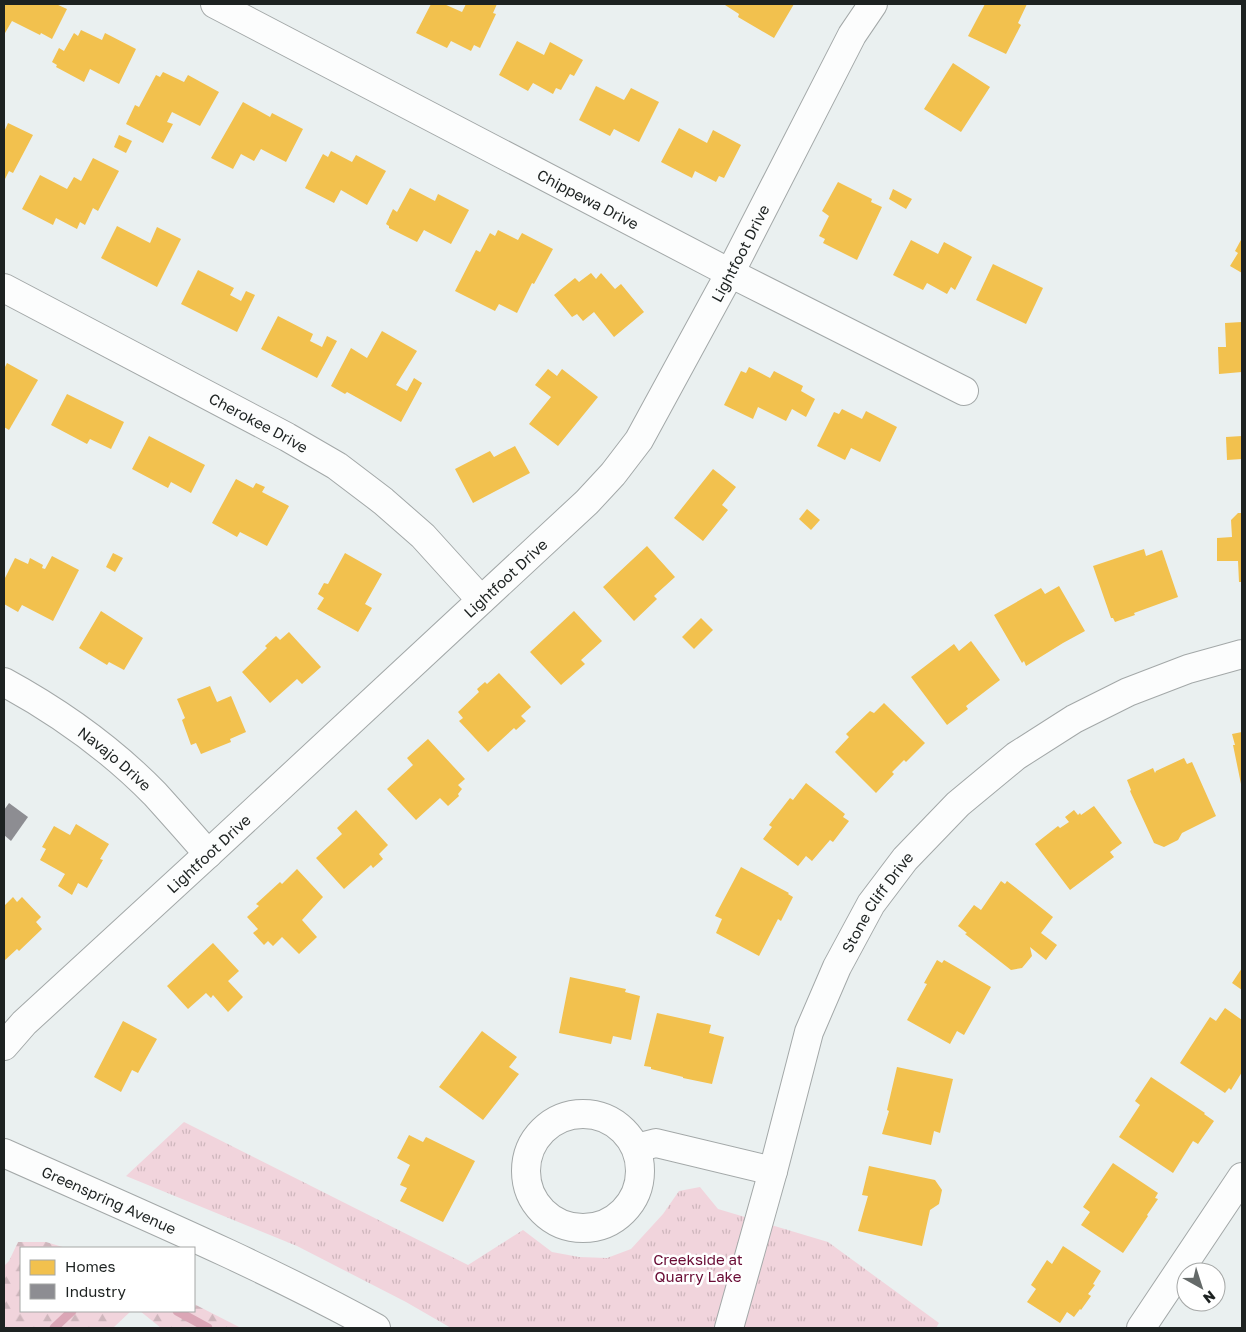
<svg xmlns="http://www.w3.org/2000/svg" width="1246" height="1332" viewBox="0 0 1246 1332" font-family="'Golos Text',sans-serif">
  <defs>
    <pattern id="forest-firs" width="22" height="20" patternUnits="userSpaceOnUse" patternTransform="scale(1.25)"><rect width="22" height="20" fill="#f1d4dc"/><path d="M5 1l3.5 6h-7zM16 11l3.5 6h-7z" fill="#ceb6bc"/></pattern>
    <pattern id="park-tufts" width="24" height="20" patternUnits="userSpaceOnUse" patternTransform="scale(1.25)"><rect width="24" height="20" fill="#f1d4dc"/><path d="M3 7l-1-3M5 7V3M7 7l1-3M15 17l-1-3M17 17v-4M19 17l1-3" fill="none" stroke="#ceb6bc"/></pattern>
  </defs>
  <rect width="100%" height="100%" fill="#eaf0f0"/>
  <g fill="url(#forest-firs)">
    <polygon points="18,1242 46,1242 66,1248 21,1248 21,1311 131,1311 113,1328 4,1328 4,1266 9,1261"/>
    <polygon points="194,1304 241,1328 161,1328 140,1311 194,1311"/>
  </g>
  <polygon fill="url(#park-tufts)" points="184,1122 468,1265 523,1230 552,1252 579,1257 607,1258 631,1249 663,1214 679,1191 700,1187 718,1209 828,1242 939,1323 936,1328 451,1328 406,1302 297,1246 126,1176"/>
  <g fill="#f2c14e">
    <polygon points="4,4 56,4 67,9 52,39 41,33 40,35 12,21 5,33 4,32"/>
    <polygon points="431,4 444,4 462,12 466,4 497,4 493,13 496,14 480,48 474,45 471,51 451,41 447,48 416,33"/>
    <polygon points="726,4 794,4 774,38 738,17 739,14 725,5"/>
    <polygon points="985,4 1027,4 1018,23 1021,25 1006,54 968,36"/>
    <polygon points="81,30 102,40 105,33 136,49 119,84 90,69 84,82 56,67 57,65 52,62 59,48 64,51 74,33 78,36"/>
    <polygon points="517,41 544,55 550,42 583,60 574,76 570,74 561,90 556,88 553,94 533,83 528,91 499,75"/>
    <polygon points="953,63 990,87 961,132 924,109"/>
    <polygon points="163,72 184,82 188,75 219,92 200,126 172,112 167,122 173,124 163,143 126,124 135,105 139,107 156,75 160,77"/>
    <polygon points="596,86 624,100 631,88 659,102 639,142 614,129 610,136 579,120"/>
    <polygon points="243,102 270,117 272,113 303,129 286,162 261,149 254,161 241,154 233,169 211,158"/>
    <polygon points="8,123 33,135 13,173 9,171 4,181 4,132"/>
    <polygon points="679,128 707,143 713,130 741,145 724,178 719,176 716,182 695,171 692,178 661,162"/>
    <polygon points="119,135 132,141 126,153 114,147"/>
    <polygon points="331,151 352,162 356,155 386,171 367,205 341,190 334,203 305,188 323,154 328,157"/>
    <polygon points="93,158 119,171 98,211 93,208 85,225 80,222 77,229 56,218 53,225 22,209 40,175 67,189 74,177 81,181"/>
    <polygon points="838,182 872,199 871,202 882,207 857,260 823,243 825,239 819,236 829,216 822,211"/>
    <polygon points="410,188 435,201 438,194 469,210 451,244 424,230 417,242 389,228 389,226 386,224 393,209 397,212"/>
    <polygon points="893,189 912,199 906,209 889,199"/>
    <polygon points="117,226 150,243 157,227 181,239 157,287 101,258"/>
    <polygon points="498,230 518,240 522,233 553,249 534,284 532,283 517,313 499,304 495,311 455,291 476,250 480,252 490,233 495,236"/>
    <polygon points="1242,238 1242,273 1230,266 1238,253 1235,251"/>
    <polygon points="911,240 938,254 944,242 972,257 955,290 951,287 947,294 927,283 923,290 893,275"/>
    <polygon points="993,264 1043,288 1026,324 976,300"/>
    <polygon points="198,270 234,288 230,295 241,301 246,291 255,295 237,332 181,304"/>
    <polygon points="591,273 596,279 601,273 615,289 621,284 644,312 614,337 594,312 583,321 577,314 572,317 554,295 575,278 579,282"/>
    <polygon points="278,316 313,334 310,341 322,347 327,336 337,341 317,378 261,349"/>
    <polygon points="1242,322 1242,372 1219,374 1218,347 1226,347 1225,323"/>
    <polygon points="382,331 417,351 396,385 407,391 414,378 422,383 401,422 347,392 345,394 331,386 351,348 367,358"/>
    <polygon points="7,363 38,380 9,430 4,427 4,369"/>
    <polygon points="749,367 770,378 774,371 803,386 801,391 815,399 806,417 792,409 786,421 758,407 753,419 724,405 741,371 746,373"/>
    <polygon points="548,369 557,376 562,369 598,397 558,446 529,424 551,397 535,385"/>
    <polygon points="67,394 124,422 111,449 90,439 87,444 51,425"/>
    <polygon points="842,409 862,419 866,411 897,427 880,462 851,448 845,460 817,446 834,412 839,414"/>
    <polygon points="149,436 205,465 191,493 171,482 168,488 132,469"/>
    <polygon points="1242,436 1242,459 1227,460 1226,437"/>
    <polygon points="515,446 530,473 473,503 455,469 490,451 494,457"/>
    <polygon points="713,469 736,487 722,505 728,510 703,541 674,518"/>
    <polygon points="236,479 253,488 256,483 265,487 262,492 289,506 267,546 240,532 237,537 212,523"/>
    <polygon points="807,509 820,520 811,530 799,519"/>
    <polygon points="1238,513 1242,513 1242,582 1239,582 1238,561 1217,561 1217,538 1232,537 1231,520"/>
    <polygon points="647,546 675,577 654,596 657,599 634,621 603,587"/>
    <polygon points="1144,549 1146,556 1162,550 1178,597 1134,613 1135,615 1115,622 1113,618 1111,618 1093,566"/>
    <polygon points="113,553 123,558 115,572 106,567"/>
    <polygon points="345,553 382,574 365,604 372,608 358,632 317,609 324,598 318,594 324,583 328,584"/>
    <polygon points="52,556 79,570 53,621 22,605 18,612 4,604 4,580 15,558 28,564 30,558 43,565 42,568 45,569"/>
    <polygon points="1059,586 1085,631 1063,643 1026,666 1024,661 1022,663 994,615 1041,588 1045,594"/>
    <polygon points="101,611 143,638 124,670 109,662 107,665 79,648"/>
    <polygon points="574,611 602,641 581,660 585,664 561,685 530,652"/>
    <polygon points="701,618 713,630 694,649 682,637"/>
    <polygon points="289,632 321,667 302,684 297,679 270,703 242,672 267,648 265,646 276,636 280,640"/>
    <polygon points="971,641 1000,680 966,706 968,709 947,725 911,677 954,644 959,651"/>
    <polygon points="499,673 531,707 521,716 526,721 516,730 514,728 488,752 459,721 463,718 458,712 479,692 477,689 485,682 487,684"/>
    <polygon points="210,686 217,702 231,696 246,732 230,739 231,742 201,754 196,743 191,745 182,720 185,718 177,699"/>
    <polygon points="884,703 925,743 906,762 904,760 892,772 894,774 876,793 835,752 849,737 846,734 870,711 874,713"/>
    <polygon points="1242,732 1242,784 1241,784 1233,745 1235,745 1232,734"/>
    <polygon points="428,739 465,779 458,785 462,789 458,794 459,796 448,806 440,798 416,820 387,789 413,765 407,758"/>
    <polygon points="1184,758 1187,764 1192,762 1216,816 1182,833 1178,840 1164,847 1154,843 1130,791 1131,790 1127,780 1153,768 1155,773 1156,771"/>
    <polygon points="806,783 845,814 843,817 849,821 833,842 830,840 812,861 806,856 798,866 763,839 772,827 769,825 790,798 793,800"/>
    <polygon points="1094,806 1122,843 1110,852 1114,857 1070,890 1035,844 1058,826 1060,828 1069,822 1065,817 1074,810 1078,815 1080,813 1081,815"/>
    <polygon points="356,810 388,845 379,854 383,859 373,868 371,865 344,889 316,858 342,834 337,828"/>
    <polygon points="76,824 109,844 100,859 103,860 87,888 78,883 72,895 58,886 65,874 40,860 46,849 42,847 54,826 70,835"/>
    <polygon points="741,867 789,893 788,894 793,897 781,921 778,919 759,956 716,933 722,919 715,916"/>
    <polygon points="297,869 323,897 302,920 317,937 299,954 282,937 273,946 268,941 264,945 253,933 258,929 247,917 259,906 256,904 280,882 282,884"/>
    <polygon points="1001,881 1005,884 1007,881 1053,917 1041,933 1057,945 1046,960 1030,947 1032,956 1022,968 1011,970 965,934 967,933 958,926 974,905 981,910"/>
    <polygon points="13,897 17,902 22,897 41,917 36,922 42,929 19,951 17,949 4,961 4,906"/>
    <polygon points="213,943 239,971 228,981 243,997 228,1012 213,995 211,998 206,993 188,1009 167,986"/>
    <polygon points="937,960 942,963 944,960 991,987 964,1035 957,1031 950,1044 907,1020 927,984 924,983"/>
    <polygon points="1242,968 1242,990 1232,983"/>
    <polygon points="570,977 626,989 625,992 640,996 631,1040 613,1036 611,1044 559,1033"/>
    <polygon points="1225,1008 1242,1020 1242,1072 1231,1090 1229,1088 1225,1093 1180,1063 1210,1017 1216,1021"/>
    <polygon points="657,1013 711,1025 709,1033 724,1037 712,1084 683,1078 683,1077 651,1069 651,1067 644,1066"/>
    <polygon points="123,1021 157,1039 138,1073 132,1070 121,1092 94,1077"/>
    <polygon points="482,1031 517,1057 509,1067 519,1074 483,1120 439,1087"/>
    <polygon points="897,1067 953,1079 940,1133 934,1131 931,1145 882,1134 889,1111 887,1110"/>
    <polygon points="1151,1077 1205,1113 1204,1114 1214,1121 1198,1144 1193,1141 1173,1173 1119,1137 1140,1105 1135,1101"/>
    <polygon points="409,1135 423,1142 426,1137 475,1161 443,1222 400,1201 407,1188 400,1185 410,1165 397,1158"/>
    <polygon points="1113,1163 1158,1193 1155,1198 1158,1199 1147,1215 1148,1216 1123,1253 1081,1225 1090,1212 1083,1207"/>
    <polygon points="869,1166 935,1180 942,1190 939,1204 930,1210 922,1246 858,1231 868,1196 862,1195"/>
    <polygon points="1063,1246 1101,1271 1093,1284 1095,1285 1088,1294 1091,1296 1081,1310 1080,1309 1074,1317 1067,1312 1060,1323 1027,1302 1036,1289 1031,1285 1047,1260 1052,1264"/>
  </g>
  <polygon fill="#8d8d92" points="9,803 28,817 11,841 4,835 4,810"/>
  <g fill="none" stroke-linecap="round" stroke-linejoin="round">
    <g stroke="#dba6b6" stroke-width="9">
      <polyline points="177,1311 208,1328"/>
      <polyline points="54,1328 72,1311"/>
    </g>
    <defs>
      <g id="minor">
        <path id="s1" d="M215,4L730,273L964,391"/>
        <path id="s2" d="M4,288L287,437L337,466L383,501L423,536L481,600"/>
        <path id="s3" d="M4,682C59,712 111,749 155,794C173,814 191,834 208,854"/>
        <path id="s4" d="M4,1046L24,1023L208,854L587,502L613,474L639,440L730,273L852,35L873,4"/>
        <circle cx="583" cy="1171" r="57"/>
        <polyline points="636,1148 656,1143 773,1171"/>
        <path id="s5" d="M729,1328L773,1171L809,1032L837,967L871,904L905,859L958,804L1016,756L1074,719L1128,692L1188,669L1242,654"/>
        <polyline points="1141,1328 1242,1177"/>
      </g>
      <g id="major">
        <path id="s6" d="M4,1153C129,1209 256,1262 376,1328"/>
      </g>
    </defs>
    <use href="#minor" stroke="#a3a8a8" stroke-width="30"/>
    <use href="#major" stroke="#a3a8a8" stroke-width="30"/>
    <use href="#minor" stroke="#fcfdfd" stroke-width="28"/>
    <use href="#major" stroke="#fcfdfd" stroke-width="28"/>
  </g>
  <g text-anchor="middle" dominant-baseline="central" stroke-width="5" stroke-linejoin="round" paint-order="stroke">
    <g font-size="15" fill="#1d2221" stroke="#fff">
      <text stroke="none"><textPath href="#s1" startOffset="421">Chippewa Drive</textPath></text>
      <text stroke="none"><textPath href="#s4" startOffset="1091">Lightfoot Drive</textPath></text>
      <text stroke="none"><textPath href="#s2" startOffset="288">Cherokee Drive</textPath></text>
      <text stroke="none"><textPath href="#s4" startOffset="686">Lightfoot Drive</textPath></text>
      <text stroke="none"><textPath href="#s3" startOffset="135">Navajo Drive</textPath></text>
      <text stroke="none"><textPath href="#s4" startOffset="281">Lightfoot Drive</textPath></text>
      <text stroke="none"><textPath href="#s5" startOffset="454">Stone Cliff Drive</textPath></text>
      <text stroke="none"><textPath href="#s6" startOffset="115">Greenspring Avenue</textPath></text>
    </g>
    <g font-size="15" fill="#690c35" stroke="#fff">
      <text x="698" y="1259">Creekside at<tspan x="698" dy="17">Quarry Lake</tspan></text>
    </g>
  </g>
  <rect width="1246" height="1332" fill="none" stroke="#1d2221" stroke-width="10"/>
  <rect x="20" y="1247" width="175" height="65" fill="#ffffff" stroke="#a5a7a6"/>
  <rect x="30" y="1260" width="25" height="15" fill="#f2c14e" stroke="#a5a7a6"/>
  <text x="65" y="1272" font-size="15" fill="#1d2221">Homes</text>
  <rect x="30" y="1284" width="25" height="15" fill="#8d8d92" stroke="#a5a7a6"/>
  <text x="65" y="1297" font-size="15" fill="#1d2221">Industry</text>
  <g transform="translate(1201 1287) rotate(141)"><circle r="24" fill="#ffffff" stroke="#a5a7a6"/>
  <path d="M0-4L9 19L0 12L-9 19Z" fill="#656a69"/>
  <text y="-8" font-size="14" font-weight="bold" text-anchor="middle" fill="#1d2221">N</text>
  </g>
</svg>
